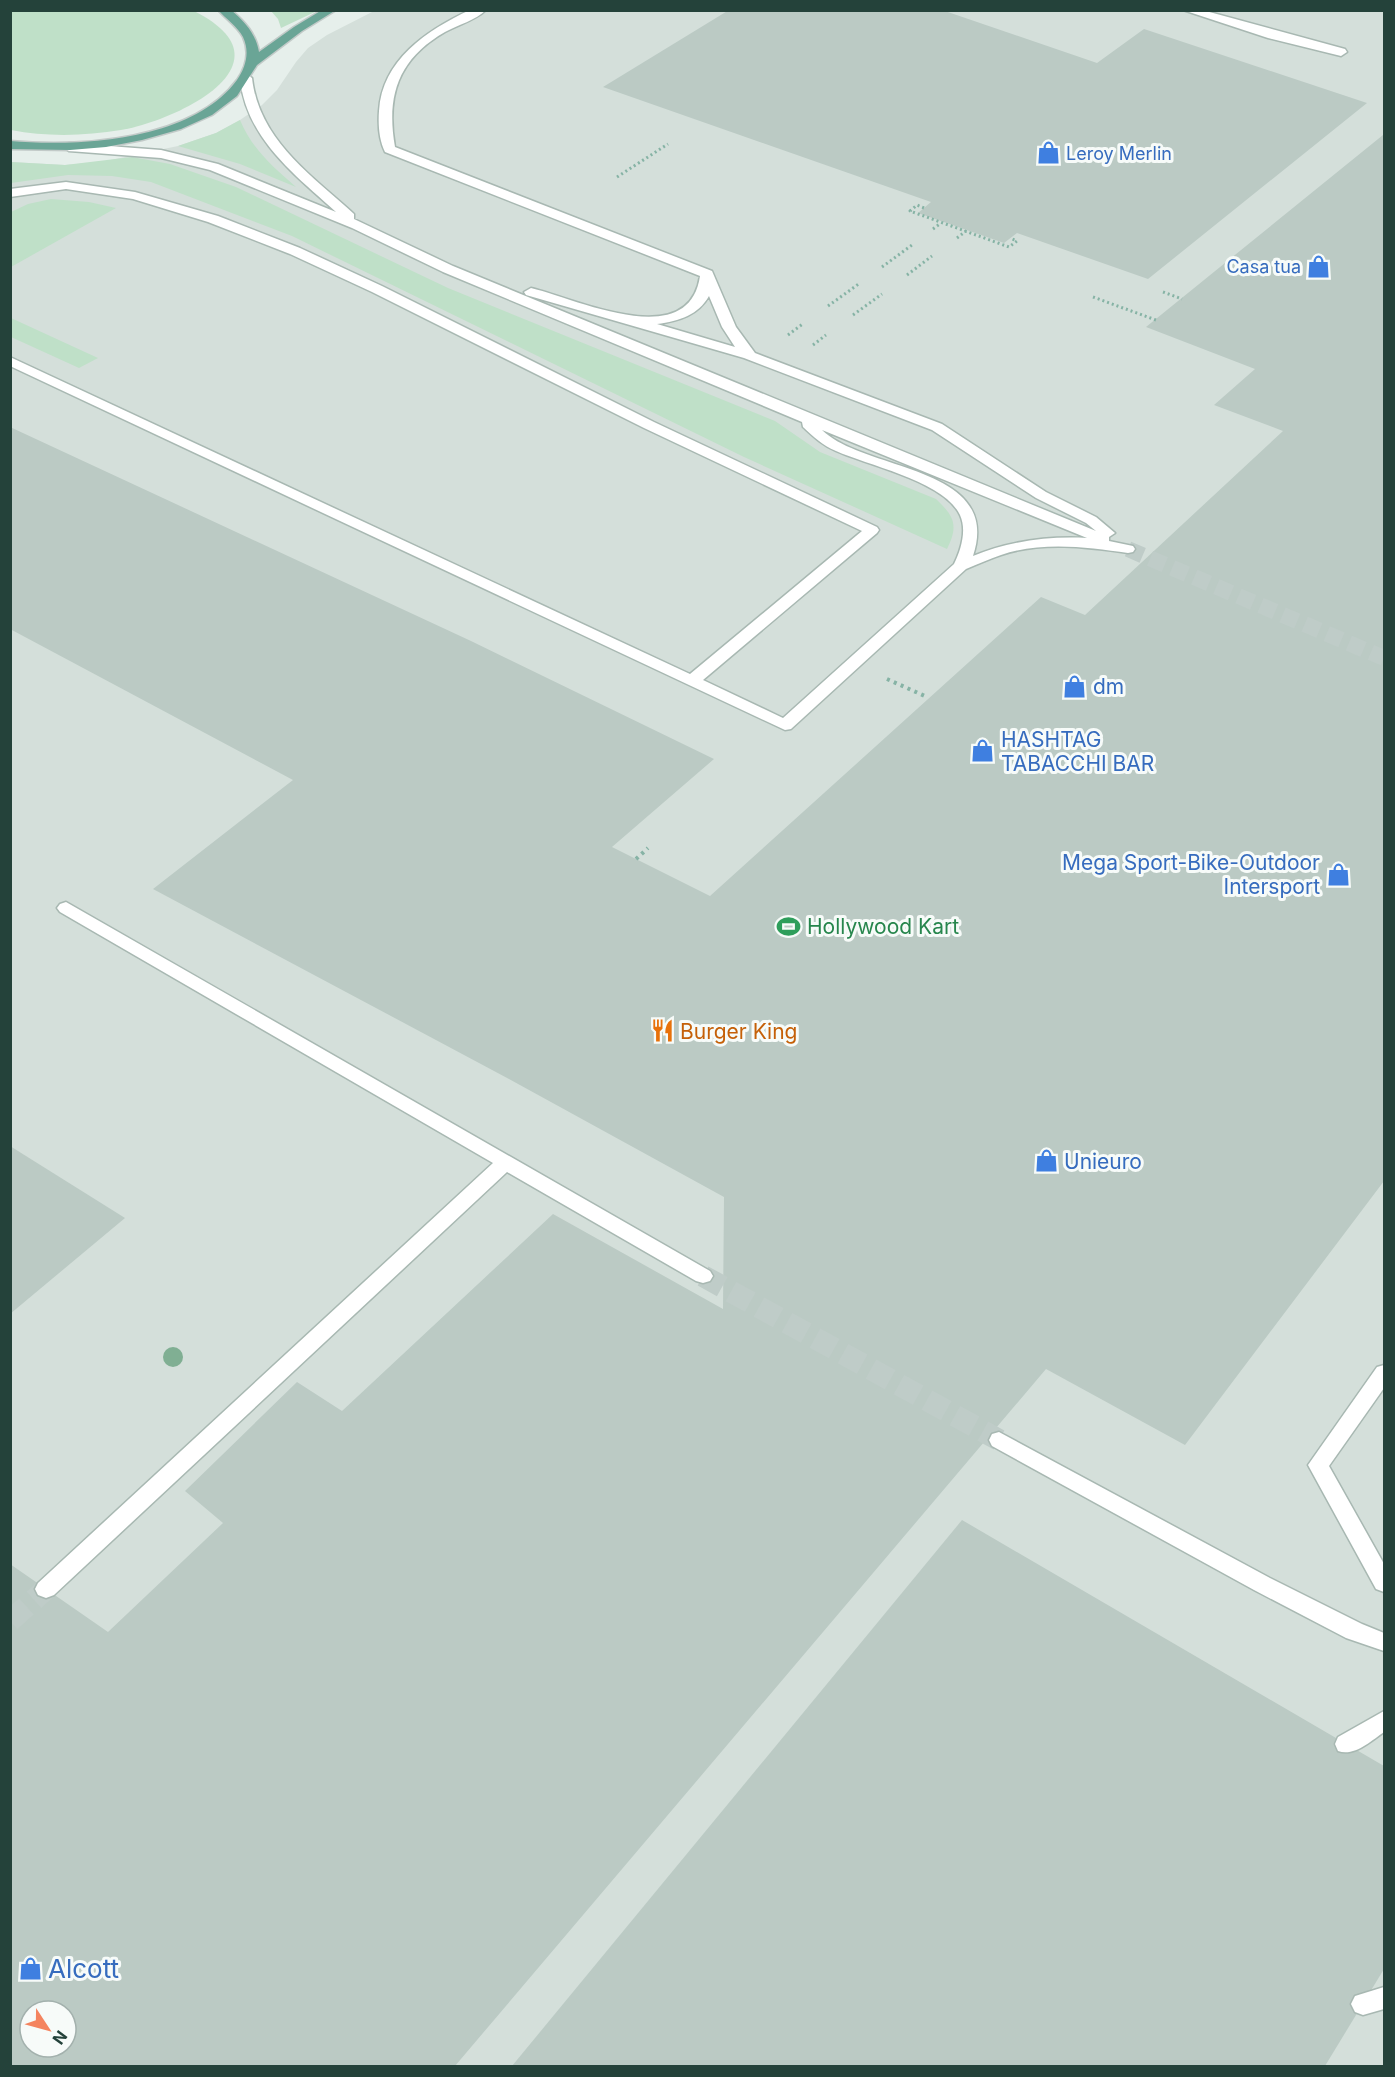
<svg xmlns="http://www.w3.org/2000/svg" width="1395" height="2077" viewBox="0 0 1395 2077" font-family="Inter,sans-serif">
  <rect width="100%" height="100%" fill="#e6efeb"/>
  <path fill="#d4dfda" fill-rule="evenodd" d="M374,11H1384V2066H11L10,162L65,165L101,162L178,146L216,133L240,120L262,105L277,90L296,62L308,48L327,35ZM30,2011H66V2047H30Z"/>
  <g fill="#bfe0c8">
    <path d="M10,11H194C297,63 178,120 121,130C85,136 46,137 11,130Z"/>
    <polygon points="271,11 317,11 281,28 278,19"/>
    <path d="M240,120C252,149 273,167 296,187L240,164L178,146L216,133Z"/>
    <path d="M132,157L170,164L236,187L448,288L775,421L820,452L936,499C954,516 959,525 947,549L744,457L292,236L151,182L112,176L68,175L11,183V162L65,165Z"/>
    <polygon points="51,199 89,202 116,208 11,267 11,212 28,204"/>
    <polygon points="11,318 98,358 79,368 11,337"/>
  </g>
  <g fill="#bbcac4" fill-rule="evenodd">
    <polygon points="729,10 942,10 1097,63 1144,29 1367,103 1148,279 1017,233 1004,243 918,213 931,202 603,87"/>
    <path d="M1383,135L1384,1181L1185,1445L1046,1369L455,2066H10V1564L108,1632L223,1523L185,1491L297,1382L342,1411L553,1214L723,1309L724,1197L509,1079L153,889L293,780L10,629V427L471,641L714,759L612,847L710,896L1041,597L1085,615L1283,431L1214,405L1255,369L1146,327ZM30,2011H66V2047H30Z"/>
    <polygon points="10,1146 125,1218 10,1314"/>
    <polygon points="962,1520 1384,1766 1384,1969 1325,2066 512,2066"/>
  </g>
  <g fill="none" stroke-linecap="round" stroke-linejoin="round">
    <polyline stroke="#bfccc8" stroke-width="16" stroke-dasharray="16 8" stroke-linecap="butt" points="1128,549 1384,658"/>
    <g stroke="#bfccc8" stroke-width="22" stroke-dasharray="22 10" stroke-linecap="butt">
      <polyline points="703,1276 999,1440"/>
      <polyline points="10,1621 46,1589"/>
    </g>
    <defs>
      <g id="minor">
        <path d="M470,10H486C476,20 458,25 445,32C398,59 386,96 395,147L712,271L736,327L755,353L942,424L1046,492L1096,517L1115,533L1109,537V541L1133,546L1135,549L1133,552L1128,553C1087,547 1042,541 1001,555C989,559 978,564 966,569L791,729L785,730L10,366V357L690,674L862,531L644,428L372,292L290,254L208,222L133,199L66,189L10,197V189L66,182L135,192L218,216L300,248L382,286L654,422L877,527L879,530L877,533L703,680L783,718L954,564C961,550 967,530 960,515C944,481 869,466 836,451C822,445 814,437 803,427L802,422L443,272L352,228L210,170L161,158L69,151L63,147L69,143L161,150L218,164L336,212C294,174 246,138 240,78L246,74L252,78C259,140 311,175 354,214V219L453,266L1096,531L1086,523L1036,498L932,430L744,358L526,295L524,292L531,288C577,299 689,353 700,276L385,152C379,140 378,124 379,111C382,60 427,30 470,10ZM709,296L722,327L735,347L657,324C680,321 698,315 709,296ZM822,430L1087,538C1048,536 1009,541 973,556C1003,465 865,472 822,430Z"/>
        <polygon points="1183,10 1202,10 1345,49 1347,52 1341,56 1268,38"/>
        <polygon points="66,902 710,1271 713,1276 710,1281 703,1283 696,1281 507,1172 54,1595 46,1598 38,1595 35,1589 38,1583 493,1163 60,912 57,908 60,904"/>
        <polygon points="1384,1365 1384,1388 1329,1466 1384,1564 1384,1592 1376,1589 1308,1465 1377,1367"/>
        <polygon points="999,1432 1270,1578 1362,1624 1384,1633 1384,1651 1346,1638 1254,1590 992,1446 989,1440 992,1434"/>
        <path d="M1384,1711V1732C1371,1741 1354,1757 1338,1751L1335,1744L1338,1737Z"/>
        <polygon points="1384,1987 1384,2009 1363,2015 1355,2012 1351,2004 1355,1996"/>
      </g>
      <path id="major" d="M218,10H231C245,22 256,34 259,52L294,27L322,10H336L302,31L257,65L237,96L212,115L181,129L142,140L106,147L70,150L10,149V141C79,147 192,141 237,80C246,67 250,52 243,37C237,26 226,19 218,10Z"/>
    </defs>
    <use href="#minor" stroke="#a8b8b2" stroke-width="3"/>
    <use href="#major" stroke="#c2cac8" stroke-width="3"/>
    <g stroke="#86b3a5" stroke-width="3" stroke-dasharray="2 3" stroke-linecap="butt">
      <polyline points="617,177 668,144"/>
      <polyline points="924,208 917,205 910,211 1009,247 1017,241 1010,238"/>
      <polyline points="933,229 941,223"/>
      <polyline points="957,238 966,231"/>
      <polyline points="882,267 912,245"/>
      <polyline points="907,275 932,256"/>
      <polyline points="1163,292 1182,299"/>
      <polyline points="1093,297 1156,320"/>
      <polyline points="828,306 860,283"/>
      <polyline points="853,315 882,294"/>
      <polyline points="788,335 804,323"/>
      <polyline points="813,345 826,335"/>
    </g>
    <g stroke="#86b3a5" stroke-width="4" stroke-dasharray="3 4.5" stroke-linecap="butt">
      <polyline points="887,679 927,697"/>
      <polyline points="636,859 648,848"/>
    </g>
    <use href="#minor" fill="#fff" fill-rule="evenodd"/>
    <use href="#major" fill="#6aa596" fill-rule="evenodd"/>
  </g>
  <circle fill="#80af93" cx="173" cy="1357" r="10"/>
  <defs>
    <symbol id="shop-bare" viewBox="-9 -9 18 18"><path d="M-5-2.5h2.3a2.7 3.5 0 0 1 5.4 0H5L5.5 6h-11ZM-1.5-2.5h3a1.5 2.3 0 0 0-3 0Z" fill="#3f7fe0" stroke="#f7fbf9" stroke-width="2.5" paint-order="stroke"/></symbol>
    <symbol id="stadium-bare" viewBox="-9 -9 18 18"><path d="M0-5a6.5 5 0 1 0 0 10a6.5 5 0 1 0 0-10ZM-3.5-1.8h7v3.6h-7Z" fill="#2e9e5b" stroke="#f7fbf9" stroke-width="2.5" paint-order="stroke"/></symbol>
    <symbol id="restaurant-bare" viewBox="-9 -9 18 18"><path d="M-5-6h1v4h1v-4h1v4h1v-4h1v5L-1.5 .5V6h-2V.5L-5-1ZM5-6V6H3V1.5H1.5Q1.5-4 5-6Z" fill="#e8710a" stroke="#f7fbf9" stroke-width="2.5" paint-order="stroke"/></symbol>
  </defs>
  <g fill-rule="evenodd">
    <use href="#shop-bare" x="1032" y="136" width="33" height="33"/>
    <use href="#shop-bare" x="1302" y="250" width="33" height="33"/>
    <use href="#shop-bare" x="1058" y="670" width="33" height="33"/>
    <use href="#shop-bare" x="966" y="734" width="33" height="33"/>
    <use href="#shop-bare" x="1322" y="858" width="33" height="33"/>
    <use href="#stadium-bare" x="772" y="910" width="33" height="33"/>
    <use href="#restaurant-bare" x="646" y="1014" width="33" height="33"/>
    <use href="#shop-bare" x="1030" y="1144" width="33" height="33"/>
    <use href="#shop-bare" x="14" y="1952" width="33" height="33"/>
  </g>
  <g text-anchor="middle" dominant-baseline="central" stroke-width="6" stroke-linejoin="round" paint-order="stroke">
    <g font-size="18" fill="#366cbe" stroke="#f7fbf9" text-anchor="start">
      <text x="1066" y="153">Leroy Merlin</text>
      <text x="1301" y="266" text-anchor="end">Casa tua</text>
    </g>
    <g font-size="21" fill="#366cbe" stroke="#f7fbf9" text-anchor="start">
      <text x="1093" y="686">dm</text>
      <text x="1001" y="739">HASHTAG<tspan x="1001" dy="24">TABACCHI BAR</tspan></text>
      <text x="1320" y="862" text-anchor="end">Mega Sport-Bike-Outdoor<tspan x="1320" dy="24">Intersport</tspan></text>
      <text x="1064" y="1161">Unieuro</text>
    </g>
    <g font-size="21" fill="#27864d" stroke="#f7fbf9" text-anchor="start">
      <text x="807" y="926">Hollywood Kart</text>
    </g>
    <g font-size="21" fill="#c56008" stroke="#f7fbf9" text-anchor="start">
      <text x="680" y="1031">Burger King</text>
    </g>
    <g font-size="26" fill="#366cbe" stroke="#f7fbf9" text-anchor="start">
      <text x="48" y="1968">Alcott</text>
    </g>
  </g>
  <rect width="1395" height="2077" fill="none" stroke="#24423a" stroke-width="24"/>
  <g transform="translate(48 2029) rotate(126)"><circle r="28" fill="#f7fbf9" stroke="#a3b1ad" stroke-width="1.5"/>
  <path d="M0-4.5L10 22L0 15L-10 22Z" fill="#f4845f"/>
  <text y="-9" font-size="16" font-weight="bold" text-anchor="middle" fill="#24423a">N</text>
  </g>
</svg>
